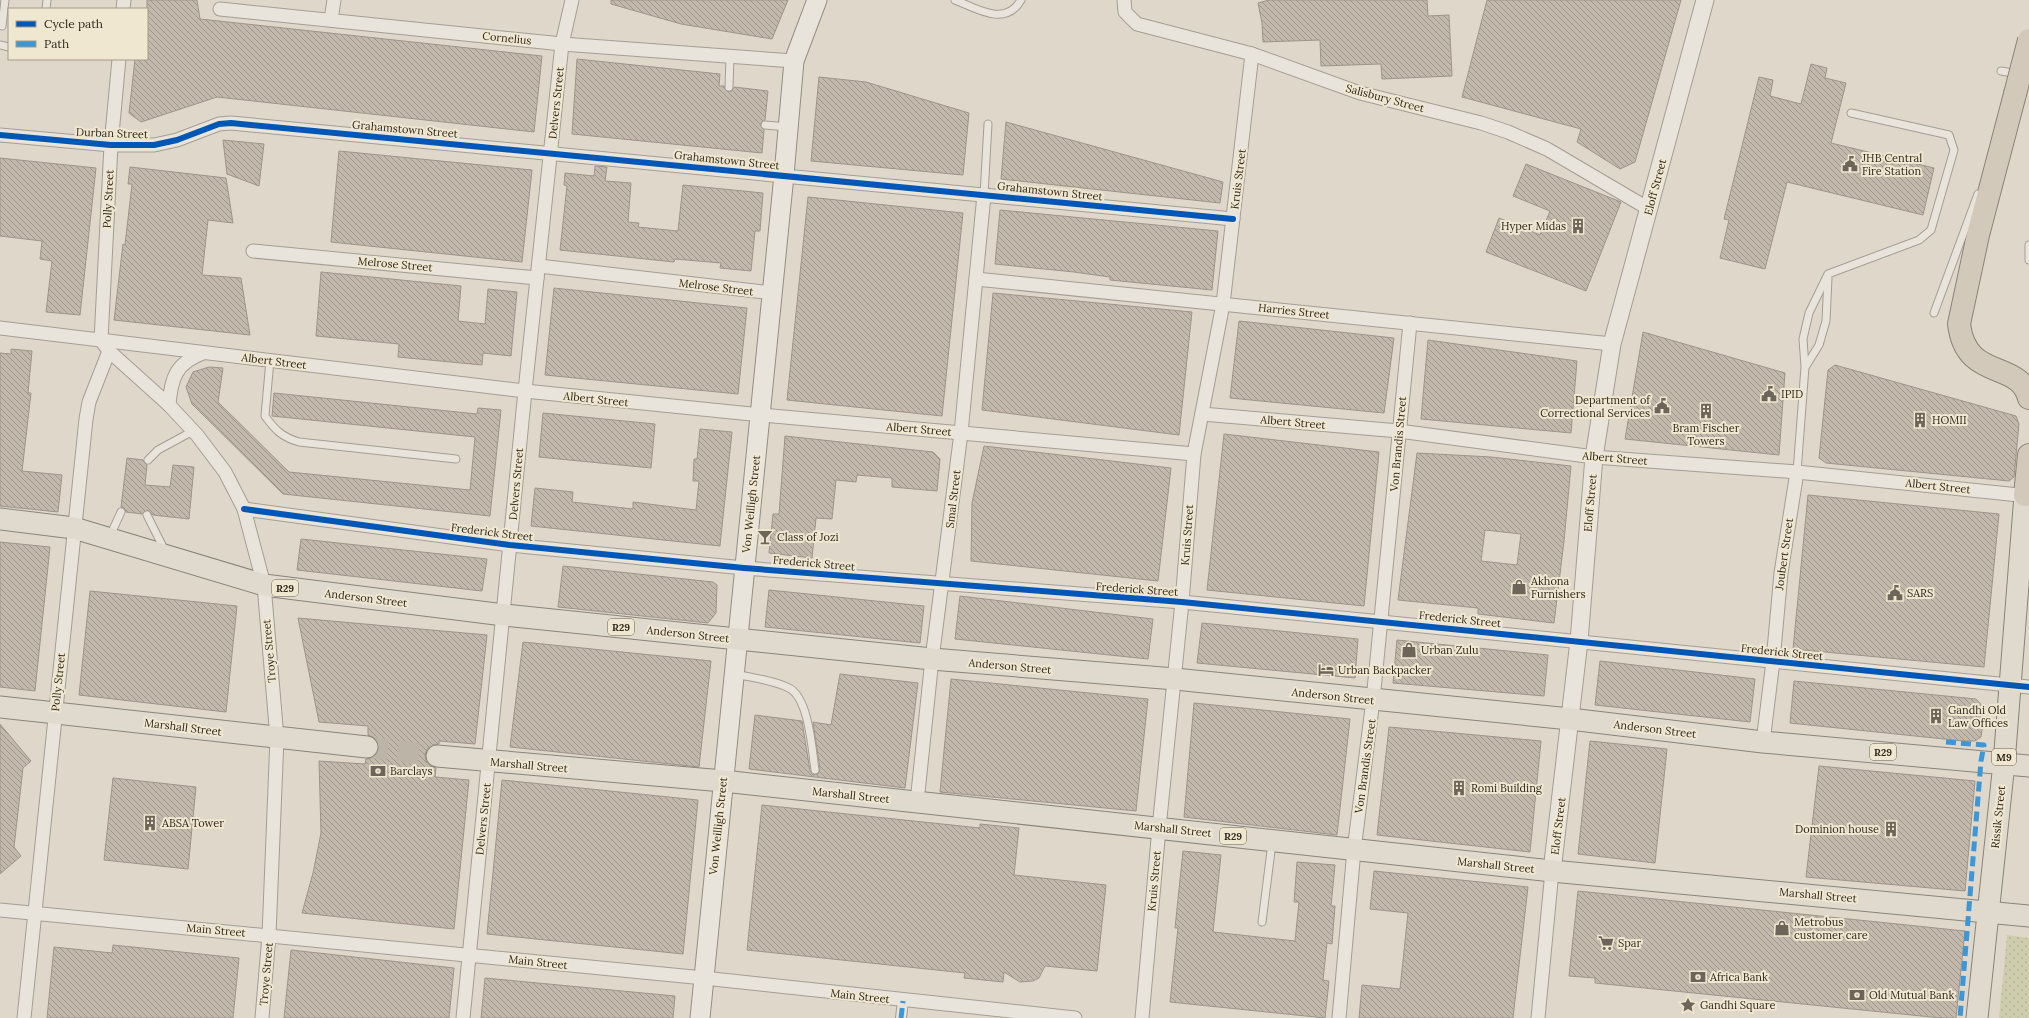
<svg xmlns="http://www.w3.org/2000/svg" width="2029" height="1018" viewBox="0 0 2029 1018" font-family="Lora,serif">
  <defs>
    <pattern id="park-dots" width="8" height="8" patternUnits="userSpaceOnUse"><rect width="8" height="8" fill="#cdcdae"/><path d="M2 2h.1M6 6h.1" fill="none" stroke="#b0b095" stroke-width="1.8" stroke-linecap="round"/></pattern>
    <pattern id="building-back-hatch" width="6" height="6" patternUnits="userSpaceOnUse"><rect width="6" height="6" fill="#c2b8ab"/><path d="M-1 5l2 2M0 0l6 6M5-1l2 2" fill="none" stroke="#9e968b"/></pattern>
  </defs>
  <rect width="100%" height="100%" fill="#dfd8ca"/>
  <polygon fill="url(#park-dots)" points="2007,935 2029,938 2029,1018 1999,1018"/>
  <g fill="url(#building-back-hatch)" stroke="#9e948a" fill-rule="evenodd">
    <polygon points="147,0 197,0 200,19 542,56 534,132 217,97 141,122 129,113 135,59 147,59"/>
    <polygon points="611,0 788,0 772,39 681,24 611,4"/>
    <polygon points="1269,0 1427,0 1428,16 1449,15 1452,76 1382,79 1381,64 1321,66 1320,40 1263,42 1262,23 1258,3"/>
    <polygon points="1487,0 1681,0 1635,162 1620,169 1577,142 1581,129 1462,97"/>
    <polygon points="577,59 720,74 719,86 724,86 727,91 732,91 734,87 768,91 765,120 760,124 764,130 762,153 572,134"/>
    <polygon points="1811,64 1827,68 1825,78 1846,83 1831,143 1934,168 1923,215 1787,182 1765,269 1720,258 1729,220 1724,219 1759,77 1773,80 1770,96 1801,104"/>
    <polygon points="819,77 866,82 969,113 963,175 811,161"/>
    <polygon points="1006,122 1223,182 1220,203 1001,179"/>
    <polygon points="223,140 264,144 259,186 227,174"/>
    <polygon points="339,151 532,170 522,262 331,242"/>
    <polygon points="0,158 96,168 80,315 46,312 52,261 40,259 42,241 0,236"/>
    <polygon points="1526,164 1621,202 1586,291 1486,252 1499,218 1540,235 1550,211 1513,196"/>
    <polygon points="595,166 607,167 605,181 631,183 628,222 639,223 638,227 678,231 683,185 763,193 760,231 755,231 751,271 720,268 721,263 675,259 674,262 560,250 567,186 564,185 565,173 594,176"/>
    <polygon points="130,167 226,178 233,223 208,220 202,275 241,278 250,335 114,320 123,244 125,245 132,184 128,184"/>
    <polygon points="808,197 963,213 942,416 787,400"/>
    <polygon points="1000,210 1218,231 1212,290 1110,280 1110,277 1074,272 995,264"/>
    <polygon points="321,272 461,286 458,321 485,324 488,289 517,292 511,356 483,353 482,365 398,357 399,344 316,336"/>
    <polygon points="554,288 747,308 738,394 545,375"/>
    <polygon points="993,293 1192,312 1179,435 982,410"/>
    <polygon points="1239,321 1394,338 1384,413 1230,398"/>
    <polygon points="1643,332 1785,373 1779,455 1625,439"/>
    <polygon points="1428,340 1577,361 1571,433 1421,419"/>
    <polygon points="11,349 32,351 28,393 31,393 22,471 62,475 58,512 0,506 0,353 11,354"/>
    <polygon points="1835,365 2016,416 2019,424 2014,477 2009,481 1826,463 1819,458 1828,370"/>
    <polygon points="209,367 223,368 218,402 289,472 470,490 475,437 272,416 274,393 477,414 478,408 501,410 490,516 283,494 192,404 186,387 193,372"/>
    <polygon points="543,413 655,424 651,468 539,457"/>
    <polygon points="700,429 732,432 720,546 531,526 535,488 573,492 572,502 633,509 633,502 696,510 699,481 693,481 694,459 697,459"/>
    <polygon points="1224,434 1379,452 1364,606 1207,590"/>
    <polygon points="785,436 933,452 940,459 937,491 892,487 892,478 857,475 856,482 836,480 832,519 816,518 812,558 769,553 773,514 779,514"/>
    <polygon points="984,446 1171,468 1158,581 971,561 972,503"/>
    <path d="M1417,453L1491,457L1571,466L1564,541L1554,623L1478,614V608L1398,600ZM1485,530L1521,534L1517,565L1481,561Z"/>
    <polygon points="127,458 143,460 147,465 145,485 170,487 173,465 194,467 189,519 153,515 148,510 142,514 126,512 125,509 121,507"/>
    <polygon points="1808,495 1999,514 1984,667 1793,649"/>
    <polygon points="301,539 487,559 482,591 297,570"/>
    <polygon points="0,542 50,547 35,691 0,687"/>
    <polygon points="563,566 713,582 717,585 716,613 708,623 558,607"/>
    <polygon points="769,590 924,606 920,643 765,627"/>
    <polygon points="90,591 237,606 226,712 79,695"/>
    <polygon points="960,596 1153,619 1148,659 955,639"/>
    <polygon points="298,618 487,635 475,744 439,741 439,744 432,745 427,749 425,755 426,761 430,766 436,768 435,777 469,780 454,929 302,913 313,873 321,833 319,761 365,764 366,759 371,758 376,754 379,748 374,738 368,735 368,726 319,722"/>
    <polygon points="1202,623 1358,639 1355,678 1197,663"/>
    <polygon points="1397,640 1548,655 1544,696 1393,683"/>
    <polygon points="523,642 711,661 699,767 510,747"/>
    <polygon points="1600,661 1755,679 1750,722 1595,705"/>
    <polygon points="840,674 918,683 905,788 749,769 755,715 802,721 810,771 813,775 818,774 820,769 813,722 831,725"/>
    <polygon points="951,679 1148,699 1136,811 940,792"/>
    <polygon points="1794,681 1976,699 1985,709 1981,737 1975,741 1963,741 1790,723"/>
    <polygon points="1194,703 1350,719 1337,835 1184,817"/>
    <polygon points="0,724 31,761 23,768 14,847 21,856 0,874"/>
    <polygon points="1389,727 1541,741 1530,852 1377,835"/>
    <polygon points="1590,741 1667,749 1655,863 1578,854"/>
    <polygon points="1819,766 1975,781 1965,891 1806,877"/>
    <polygon points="113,778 196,787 188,869 104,860"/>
    <polygon points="502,780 698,800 683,954 487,934"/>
    <polygon points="762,805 980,828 980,824 1019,828 1014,875 1106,885 1097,971 1045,966 1039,978 1033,981 1020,982 1004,972 1003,982 964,978 965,973 747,950"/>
    <polygon points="1183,851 1221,855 1213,932 1295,941 1299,902 1294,902 1297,862 1335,865 1331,906 1335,906 1332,944 1327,943 1323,980 1329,981 1325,1018 1170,1002 1178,928 1175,928"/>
    <polygon points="1374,871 1528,887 1513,1018 1359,1018 1362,985 1400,989 1408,913 1370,909"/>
    <polygon points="1578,891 1965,931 1956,1018 1941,1018 1595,983 1595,978 1569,976"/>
    <polygon points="113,945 239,958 233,1018 47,1018 54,947 112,953"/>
    <polygon points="291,950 454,968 449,1018 284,1018"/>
    <polygon points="485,978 675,996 673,1018 481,1018"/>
  </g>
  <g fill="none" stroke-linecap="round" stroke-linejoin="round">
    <polyline stroke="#bcb5a7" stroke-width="21" stroke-dasharray="21 10" stroke-linecap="butt" points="367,747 437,756"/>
    <defs>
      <g id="service">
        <path d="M955,0C977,9 1006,27 1021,0"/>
        <polyline points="46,9 47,0"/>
        <polyline points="2,26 5,0"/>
        <polyline points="0,45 9,47"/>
        <polyline points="2001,71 2018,74"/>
        <polyline points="729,87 730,57"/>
        <polyline points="765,125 788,127"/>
        <polyline points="984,195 988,124"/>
        <polyline points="2029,245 2029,260"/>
        <polyline points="1934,313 1978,194"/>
        <path d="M270,360L265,416C275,430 282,437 299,442L456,459"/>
        <polyline points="1806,366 1819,345 1826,321 1828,278"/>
        <polyline points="148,460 158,450 193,431"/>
        <polyline points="1797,472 1805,367 1803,339 1809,313 1828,274 1919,240 1931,230 1954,150 1949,135 1851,113"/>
        <polyline points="147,515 165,551"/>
        <polyline points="110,536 121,512"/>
        <path d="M735,674C753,678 773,680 789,688C809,698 812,750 815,770"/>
        <polyline points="1262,922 1272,843"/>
      </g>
      <polyline id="pedestrian" points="901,1018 903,1001"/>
      <g id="minor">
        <polyline points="1124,0 1125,12 1137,24 1252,54 1360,93 1481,123 1508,132 1547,149 1649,209"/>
        <polyline points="123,9 124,0"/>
        <polyline points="220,9 562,44 794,61"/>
        <polyline points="331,20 334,0"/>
        <polyline points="119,59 111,145 101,340 109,351 169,405 197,435 225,472 244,509 264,585 277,738 269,935 262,1018"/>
        <polyline points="0,135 111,145 154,145 177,140 219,124 231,123 1233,219"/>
        <polyline points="253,251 537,278"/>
        <polyline points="539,266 773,293"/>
        <polyline points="976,279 1612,344"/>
        <polyline points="0,328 525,391 761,415 1194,454"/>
        <path d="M169,405C171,378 176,363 203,353"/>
        <polyline points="1202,414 1399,431 1594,457 1797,472 2029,496"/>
        <polyline points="244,509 510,545 744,568 1182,602 2029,687"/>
        <polyline points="1763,742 1773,661 1781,573 1797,472"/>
        <polyline points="917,802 932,659 961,433 984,195"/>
        <polyline points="0,910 704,978 1075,1018"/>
        <polyline points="24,1018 86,419 89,402 109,351"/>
        <polyline points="463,1018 525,391 562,44 572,0"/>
        <polyline points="1142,1018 1159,828 1182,602 1194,454 1223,304 1252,54"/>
        <polyline points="1339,1018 1354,850 1373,700 1410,323"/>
        <polyline points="1538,1018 1552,871"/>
      </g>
      <polyline id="tertiary" points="1552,871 1579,641 1594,457 1612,344 1705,0"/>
      <polyline id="secondary" points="700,1018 784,175 794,61 817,0"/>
      <g id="primary">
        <polyline points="0,519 74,528 264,585 504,615 932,659 1175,679 1570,719 1763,742 2029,766"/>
        <polyline points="0,707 367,747"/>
        <polyline points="437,756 723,781 1552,871 2029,916"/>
        <polyline points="1977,1018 2004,763 2025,495"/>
      </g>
      <g id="motorway">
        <path d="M2015,94L1978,235L1959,324C1966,382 2019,359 2029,398"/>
        <polyline points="2025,495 2029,455"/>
      </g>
    </defs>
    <use href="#service" stroke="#a49d94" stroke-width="9"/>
    <use href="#pedestrian" stroke="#a49d94" stroke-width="12"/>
    <use href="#minor" stroke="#a49d94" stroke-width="15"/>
    <use href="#tertiary" stroke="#a49d94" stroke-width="19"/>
    <use href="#secondary" stroke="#948d83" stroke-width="21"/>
    <use href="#primary" stroke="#89837a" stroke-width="23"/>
    <use href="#motorway" stroke="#89837a" stroke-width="24"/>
    <use href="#service" stroke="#e8e4db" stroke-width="7"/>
    <use href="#pedestrian" stroke="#e8e4db" stroke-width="10"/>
    <use href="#minor" stroke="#e8e4db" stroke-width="13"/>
    <use href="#tertiary" stroke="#e8e4db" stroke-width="17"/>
    <use href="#secondary" stroke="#e8e4db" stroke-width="19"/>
    <use href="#primary" stroke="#dfdacd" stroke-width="21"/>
    <use href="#motorway" stroke="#d2c9bb" stroke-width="22"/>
    <defs>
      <polyline id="motorway-bridge" points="2015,94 2029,40"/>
    </defs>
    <use href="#motorway-bridge" stroke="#89837a" stroke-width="24" stroke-linecap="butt"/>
    <use href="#motorway-bridge" stroke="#d2c9bb" stroke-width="22"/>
    <g stroke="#3d96d5" stroke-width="5" stroke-dasharray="10 5" stroke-linecap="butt">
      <polyline points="1946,742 1984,745 1981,761 1960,1018"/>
      <polyline points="901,1018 903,1001"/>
    </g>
    <defs>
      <g id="cycleway">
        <polyline points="0,135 111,145 154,145 177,140 219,124 231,123 1233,219"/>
        <polyline points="244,509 510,545 744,568 1182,602 2029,687"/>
      </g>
    </defs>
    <use href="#cycleway" stroke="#f0e7d0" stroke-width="8"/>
    <use href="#cycleway" stroke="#0057b8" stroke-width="6"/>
  </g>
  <defs>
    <symbol id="civic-bare" viewBox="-9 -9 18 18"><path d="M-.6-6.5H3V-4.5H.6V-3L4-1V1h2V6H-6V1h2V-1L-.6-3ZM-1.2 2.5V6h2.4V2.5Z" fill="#6e655a" stroke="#f0e7d0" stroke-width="2.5" paint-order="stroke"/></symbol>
    <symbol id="building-bare" viewBox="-9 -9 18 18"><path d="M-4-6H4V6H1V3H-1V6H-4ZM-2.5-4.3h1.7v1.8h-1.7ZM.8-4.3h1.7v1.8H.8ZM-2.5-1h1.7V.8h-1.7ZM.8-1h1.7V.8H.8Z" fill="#6e655a" stroke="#f0e7d0" stroke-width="2.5" paint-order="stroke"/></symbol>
    <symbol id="bar-bare" viewBox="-9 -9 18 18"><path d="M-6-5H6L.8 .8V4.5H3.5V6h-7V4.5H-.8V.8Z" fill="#6e655a" stroke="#f0e7d0" stroke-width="2.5" paint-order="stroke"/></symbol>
    <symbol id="shop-bare" viewBox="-9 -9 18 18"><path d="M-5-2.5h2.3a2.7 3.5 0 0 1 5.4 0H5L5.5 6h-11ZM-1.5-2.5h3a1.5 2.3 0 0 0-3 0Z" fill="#6e655a" stroke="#f0e7d0" stroke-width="2.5" paint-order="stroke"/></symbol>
    <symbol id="hotel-bare" viewBox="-9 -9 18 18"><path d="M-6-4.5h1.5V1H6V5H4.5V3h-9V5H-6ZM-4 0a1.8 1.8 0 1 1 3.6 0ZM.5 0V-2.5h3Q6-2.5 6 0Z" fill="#6e655a" stroke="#f0e7d0" stroke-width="2.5" paint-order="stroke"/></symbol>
    <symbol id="bank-bare" viewBox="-9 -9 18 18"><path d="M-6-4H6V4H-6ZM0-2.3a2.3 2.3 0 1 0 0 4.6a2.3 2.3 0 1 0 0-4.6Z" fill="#6e655a" stroke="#f0e7d0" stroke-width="2.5" paint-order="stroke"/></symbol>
    <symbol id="supermarket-bare" viewBox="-9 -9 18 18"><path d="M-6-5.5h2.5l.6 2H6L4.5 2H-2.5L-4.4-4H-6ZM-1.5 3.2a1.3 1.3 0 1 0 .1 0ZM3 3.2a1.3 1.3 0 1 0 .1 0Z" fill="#6e655a" stroke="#f0e7d0" stroke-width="2.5" paint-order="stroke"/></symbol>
    <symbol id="sight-bare" viewBox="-9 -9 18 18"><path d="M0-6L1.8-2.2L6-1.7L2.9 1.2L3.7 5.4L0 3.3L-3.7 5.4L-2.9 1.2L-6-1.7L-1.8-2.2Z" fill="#6e655a" stroke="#f0e7d0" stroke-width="2.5" paint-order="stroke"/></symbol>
  </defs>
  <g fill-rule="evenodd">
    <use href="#civic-bare" x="1839" y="153" width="22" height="22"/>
    <use href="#building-bare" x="1567" y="215" width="22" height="22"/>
    <use href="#civic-bare" x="1758" y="383" width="22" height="22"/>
    <use href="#civic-bare" x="1651" y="395" width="22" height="22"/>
    <use href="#building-bare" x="1695" y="400" width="22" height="22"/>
    <use href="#building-bare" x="1909" y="409" width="22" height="22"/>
    <use href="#bar-bare" x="754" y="526" width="22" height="22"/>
    <use href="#shop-bare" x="1508" y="576" width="22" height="22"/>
    <use href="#civic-bare" x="1884" y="582" width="22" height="22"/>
    <use href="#shop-bare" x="1398" y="639" width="22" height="22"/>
    <use href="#hotel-bare" x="1315" y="659" width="22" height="22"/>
    <use href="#building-bare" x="1925" y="705" width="22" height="22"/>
    <use href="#bank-bare" x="367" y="760" width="22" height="22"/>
    <use href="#building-bare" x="1448" y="777" width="22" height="22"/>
    <use href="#building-bare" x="139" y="812" width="22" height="22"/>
    <use href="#building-bare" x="1880" y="818" width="22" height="22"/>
    <use href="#shop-bare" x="1771" y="917" width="22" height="22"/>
    <use href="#supermarket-bare" x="1595" y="932" width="22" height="22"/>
    <use href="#bank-bare" x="1687" y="966" width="22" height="22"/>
    <use href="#bank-bare" x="1846" y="984" width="22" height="22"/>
    <use href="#sight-bare" x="1677" y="994" width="22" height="22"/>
  </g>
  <g text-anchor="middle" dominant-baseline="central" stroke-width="4" stroke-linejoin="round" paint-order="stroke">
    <g fill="#f0e7d0" stroke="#6a6153" stroke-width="1">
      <rect x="272" y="580" width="26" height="16" rx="3"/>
      <rect x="608" y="619" width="26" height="16" rx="3"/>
      <rect x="1870" y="744" width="26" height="16" rx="3"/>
      <rect x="1992" y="749" width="24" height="16" rx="3"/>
      <rect x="1220" y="828" width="26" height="16" rx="3"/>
    </g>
    <g font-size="10" font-weight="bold" fill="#31271d">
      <text x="285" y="588">R29</text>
      <text x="621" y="627">R29</text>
      <text x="1883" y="752">R29</text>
      <text x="2004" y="757">M9</text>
      <text x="1233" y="836">R29</text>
    </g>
    <g font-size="11" fill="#31271d" stroke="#f0e7d0">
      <text transform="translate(507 38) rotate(6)">Cornelius</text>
      <text transform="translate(1385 98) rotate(15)">Salisbury Street</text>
      <text transform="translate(556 103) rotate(-84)">Delvers Street</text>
      <text transform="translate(405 129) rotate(5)">Grahamstown Street</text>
      <text transform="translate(112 133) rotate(2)">Durban Street</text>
      <text transform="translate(727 160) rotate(6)">Grahamstown Street</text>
      <text transform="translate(1238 179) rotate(-83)">Kruis Street</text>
      <text transform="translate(1655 187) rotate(-75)">Eloff Street</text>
      <text transform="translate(1050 191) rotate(6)">Grahamstown Street</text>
      <text transform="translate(108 199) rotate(-87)">Polly Street</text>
      <text transform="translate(395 264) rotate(5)">Melrose Street</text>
      <text transform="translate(716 287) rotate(7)">Melrose Street</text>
      <text transform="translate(1294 311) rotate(6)">Harries Street</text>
      <text transform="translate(274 361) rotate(7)">Albert Street</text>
      <text transform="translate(596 399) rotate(6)">Albert Street</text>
      <text transform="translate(1293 422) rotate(5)">Albert Street</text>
      <text transform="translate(919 429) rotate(5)">Albert Street</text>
      <text transform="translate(1398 444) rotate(-85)">Von Brandis Street</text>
      <text transform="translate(1615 458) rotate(5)">Albert Street</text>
      <text transform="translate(516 484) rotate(-85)">Delvers Street</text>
      <text transform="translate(1938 486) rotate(6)">Albert Street</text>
      <text transform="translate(953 499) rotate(-83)">Smal Street</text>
      <text transform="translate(1590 503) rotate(-85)">Eloff Street</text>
      <text transform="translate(751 504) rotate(-84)">Von Weilligh Street</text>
      <text transform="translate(492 532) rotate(7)">Frederick Street</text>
      <text transform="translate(1187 535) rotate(-86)">Kruis Street</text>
      <text transform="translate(1784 554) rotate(-82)">Joubert Street</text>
      <text transform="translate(814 563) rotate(5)">Frederick Street</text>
      <text transform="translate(1137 589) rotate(4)">Frederick Street</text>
      <text transform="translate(366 598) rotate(7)">Anderson Street</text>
      <text transform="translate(1460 619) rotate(6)">Frederick Street</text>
      <text transform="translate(688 634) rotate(6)">Anderson Street</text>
      <text transform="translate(269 651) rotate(-95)">Troye Street</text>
      <text transform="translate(1782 652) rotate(6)">Frederick Street</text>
      <text transform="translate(1010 666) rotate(5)">Anderson Street</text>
      <text transform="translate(58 682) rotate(-84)">Polly Street</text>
      <text transform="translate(1333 696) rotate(6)">Anderson Street</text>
      <text transform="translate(183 727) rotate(7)">Marshall Street</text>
      <text transform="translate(1655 729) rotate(7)">Anderson Street</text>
      <text transform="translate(529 765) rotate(5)">Marshall Street</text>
      <text transform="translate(1365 766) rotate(-82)">Von Brandis Street</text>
      <text transform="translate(851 795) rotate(6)">Marshall Street</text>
      <text transform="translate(1998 817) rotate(-84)">Rissik Street</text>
      <text transform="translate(483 819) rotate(-84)">Delvers Street</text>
      <text transform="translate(718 826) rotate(-84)">Von Weilligh Street</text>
      <text transform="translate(1558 826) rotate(-83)">Eloff Street</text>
      <text transform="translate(1173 829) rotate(6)">Marshall Street</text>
      <text transform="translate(1496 865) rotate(6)">Marshall Street</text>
      <text transform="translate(1154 881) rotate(-85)">Kruis Street</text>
      <text transform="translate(1818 895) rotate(5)">Marshall Street</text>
      <text transform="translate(216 930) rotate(5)">Main Street</text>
      <text transform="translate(538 962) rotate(6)">Main Street</text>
      <text transform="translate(266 974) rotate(-85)">Troye Street</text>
      <text transform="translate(860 996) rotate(6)">Main Street</text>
    </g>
    <g font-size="11" fill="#31271d" stroke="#f0e7d0" text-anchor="start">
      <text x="1862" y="158">JHB Central<tspan x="1862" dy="13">Fire Station</tspan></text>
      <text x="1566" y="226" text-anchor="end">Hyper Midas</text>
      <text x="1781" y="394">IPID</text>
      <text x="1650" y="400" text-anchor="end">Department of<tspan x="1650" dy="13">Correctional Services</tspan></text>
      <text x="1932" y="420">HOMII</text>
      <text x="1706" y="428" text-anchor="middle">Bram Fischer<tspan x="1706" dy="13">Towers</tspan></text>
      <text x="777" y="537">Class of Jozi</text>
      <text x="1531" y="581">Akhona<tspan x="1531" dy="13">Furnishers</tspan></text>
      <text x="1907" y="593">SARS</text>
      <text x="1421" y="650">Urban Zulu</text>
      <text x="1338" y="670">Urban Backpacker</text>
      <text x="1948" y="710">Gandhi Old<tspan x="1948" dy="13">Law Offices</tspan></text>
      <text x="390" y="771">Barclays</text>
      <text x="1471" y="788">Romi Building</text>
      <text x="162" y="823">ABSA Tower</text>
      <text x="1879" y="829" text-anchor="end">Dominion house</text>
      <text x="1794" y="922">Metrobus<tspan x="1794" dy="13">customer care</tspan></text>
      <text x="1618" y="943">Spar</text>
      <text x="1710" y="977">Africa Bank</text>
      <text x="1869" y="995">Old Mutual Bank</text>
      <text x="1700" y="1005">Gandhi Square</text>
    </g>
  </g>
  <rect x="8" y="8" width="140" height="52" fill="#f0e7d0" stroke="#a49a88"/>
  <rect x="16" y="21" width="20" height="6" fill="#0057b8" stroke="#a49a88"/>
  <text x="44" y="28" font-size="12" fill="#31271d">Cycle path</text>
  <rect x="16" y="41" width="20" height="6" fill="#3d96d5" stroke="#a49a88"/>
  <text x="44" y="48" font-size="12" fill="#31271d">Path</text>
</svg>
